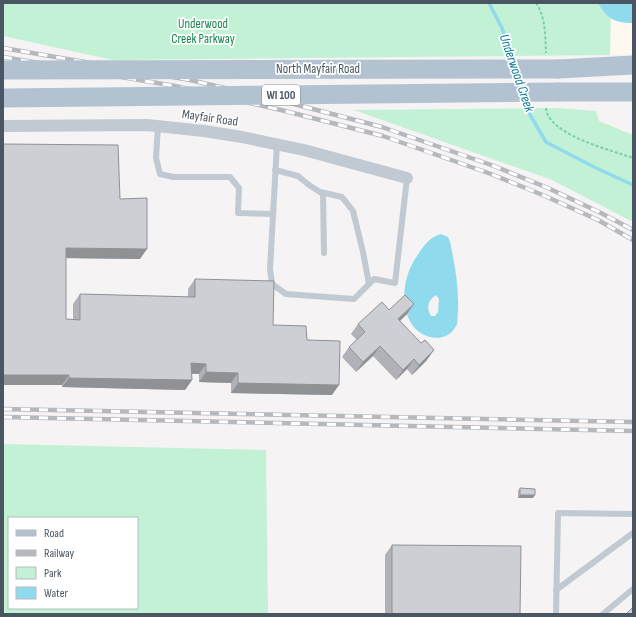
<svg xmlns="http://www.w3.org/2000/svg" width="636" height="617" viewBox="0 0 636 617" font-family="'Sofia Sans Condensed',sans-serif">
  <rect width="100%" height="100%" fill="#f5f3f3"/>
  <polygon fill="#fdf9ef" points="611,3 633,3 633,54 610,55"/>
  <g fill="#c3f1d5" fill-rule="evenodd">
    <polygon points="3,3 611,3 610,55 113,60 3,36"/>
    <polygon points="559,108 596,111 599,121 633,135 633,222 552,180 354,110"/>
    <path d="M3,444L266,450L268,614H3ZM9,518H137V608H9Z"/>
  </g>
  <g fill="#90daee" fill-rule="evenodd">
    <path d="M598,3H633V23C615,23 607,19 598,3Z"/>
    <path d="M441,234L448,237L450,242C455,265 459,288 458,312C457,315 458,321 457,324C448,345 421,340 411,323C399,304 404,274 417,256C423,247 429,237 441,234ZM436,295L439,299L438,312L435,316H431C426,308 428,300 436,295Z"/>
  </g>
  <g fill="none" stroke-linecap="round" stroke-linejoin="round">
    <g stroke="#90daee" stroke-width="3.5">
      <polyline points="489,3 502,28 513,63"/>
      <polyline points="524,97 529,113 546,142 594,167 633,185"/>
    </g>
    <g stroke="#7ad0a6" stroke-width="2" stroke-dasharray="3 2" stroke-linecap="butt">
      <path d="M536,3C546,18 545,35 546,53"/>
      <path d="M546,108C548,135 611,150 633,158"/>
    </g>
    <g stroke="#c1cad2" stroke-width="6">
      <polyline points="158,126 156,158 160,174 173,177 230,177 239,188 238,213 273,214"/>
      <polyline points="277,144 270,269 272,284 286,294 354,299 374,279 395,283 407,178"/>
      <polyline points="275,170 298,176 309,185 320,192 342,197 353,211 363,252 369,284"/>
      <polyline points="323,193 324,253"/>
      <polyline points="556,590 633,533"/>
      <polyline points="556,614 558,513 633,514"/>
      <polyline points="603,614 633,589"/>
    </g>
    <polyline stroke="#c1cad2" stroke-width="12" points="3,126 147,125 204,131 242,137 304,150 407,178"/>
    <g stroke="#b3c2d1" stroke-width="19">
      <polyline points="558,69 633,65"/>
      <polyline points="559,92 633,92"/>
    </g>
    <defs>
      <g id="rail">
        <polyline points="3,48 190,80 286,102 382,127 494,166 548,188 601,213 633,230"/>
        <polyline points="3,57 175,86 281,110 383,136 491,174 545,196 598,220 633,240"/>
        <polyline points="3,409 633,422"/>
        <polyline points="3,417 633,431"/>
      </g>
    </defs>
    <use href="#rail" stroke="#b5b8bd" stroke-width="4.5"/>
    <use href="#rail" stroke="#fff" stroke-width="3" stroke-dasharray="9" stroke-linecap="butt"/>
    <g stroke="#b3c2d1" stroke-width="19">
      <polyline points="3,70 558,69"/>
      <polyline points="3,98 559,92"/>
    </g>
  </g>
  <g fill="#b0b2b7">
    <polygon points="3,144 120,199 140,259 66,258 66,319 73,320 73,304 80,294 188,297 188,289 195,279 273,325 307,340 332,395 231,393 231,383 199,382 199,374 192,374 192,380 185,390 62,387 62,385 3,385"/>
    <polygon points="389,310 407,314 400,321 427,360 412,375 407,369 396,380 373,356 356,372 342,357 349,347 357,340 351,334 358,324"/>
    <polygon points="520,488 533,498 518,498 518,491"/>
    <polygon points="392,545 520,614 385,614 385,555"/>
  </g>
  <g fill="#909195">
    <polygon points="66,248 147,249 140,259 59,258"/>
    <polygon points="414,304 407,314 391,329 398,319"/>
    <polygon points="380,346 373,356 356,372 363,362"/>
    <polygon points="434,350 427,360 412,375 419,365"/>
    <polygon points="414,359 407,369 396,380 403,370"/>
    <polygon points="191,363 206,364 199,374 184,373"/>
    <polygon points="206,372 238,373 231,383 199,382"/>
    <polygon points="3,375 69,375 62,385 3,385"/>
    <polygon points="69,378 192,380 185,390 62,387"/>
    <polygon points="238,383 339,385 332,395 231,393"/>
    <polygon points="520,495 535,495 533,498 518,498"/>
  </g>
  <g fill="#cdcfd5" stroke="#909195">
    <polygon points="3,144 118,145 120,199 147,198 147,249 66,248 66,319 80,320 80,294 195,297 195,279 274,281 273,325 306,326 307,340 340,341 339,385 238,383 238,373 206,372 206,364 191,363 192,380 69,378 69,375 3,375"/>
    <polygon points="405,295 414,304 398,319 421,343 425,340 434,350 419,365 414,359 403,370 380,346 363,362 349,347 365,332 358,324 382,302 389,310"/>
    <polygon points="520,488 535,489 535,495 520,495"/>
    <polygon points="392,545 521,546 520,614 392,614"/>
    <polygon points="633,607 633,614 626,614"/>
  </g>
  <g text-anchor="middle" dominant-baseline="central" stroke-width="3.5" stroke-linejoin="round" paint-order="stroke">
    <rect fill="#fff" stroke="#808990" stroke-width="1" x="262" y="85" width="38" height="20" rx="3"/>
    <g font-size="12" font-weight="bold" fill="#4a5661">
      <text x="281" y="95">WI 100</text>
    </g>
    <g font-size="13" fill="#17864f" stroke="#fff">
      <text x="203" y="24">Underwood<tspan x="203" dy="15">Creek Parkway</tspan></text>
    </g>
    <g font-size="13" fill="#4a5661" stroke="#fff">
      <text x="318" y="69">North Mayfair Road</text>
      <text transform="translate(210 118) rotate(8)">Mayfair Road</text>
    </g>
    <g font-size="14" font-style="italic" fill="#0c7c9b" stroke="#fff">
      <text transform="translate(517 73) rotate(71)">Underwood Creek</text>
    </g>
  </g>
  <rect width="636" height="617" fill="none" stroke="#4a5661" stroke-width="8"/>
  <rect x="8" y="517" width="130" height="92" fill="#ffffff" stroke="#b7bbc0"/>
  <rect x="16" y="530" width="20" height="6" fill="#b3c2d1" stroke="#b7bbc0"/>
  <text x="44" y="537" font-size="12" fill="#4a5661">Road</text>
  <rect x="16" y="550" width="20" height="6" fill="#b5b8bd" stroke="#b7bbc0"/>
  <text x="44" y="557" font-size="12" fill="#4a5661">Railway</text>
  <rect x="16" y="567" width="20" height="12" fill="#c3f1d5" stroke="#b7bbc0"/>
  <text x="44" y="577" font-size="12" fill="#4a5661">Park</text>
  <rect x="16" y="587" width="20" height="12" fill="#90daee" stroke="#b7bbc0"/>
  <text x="44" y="597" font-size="12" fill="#4a5661">Water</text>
</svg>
